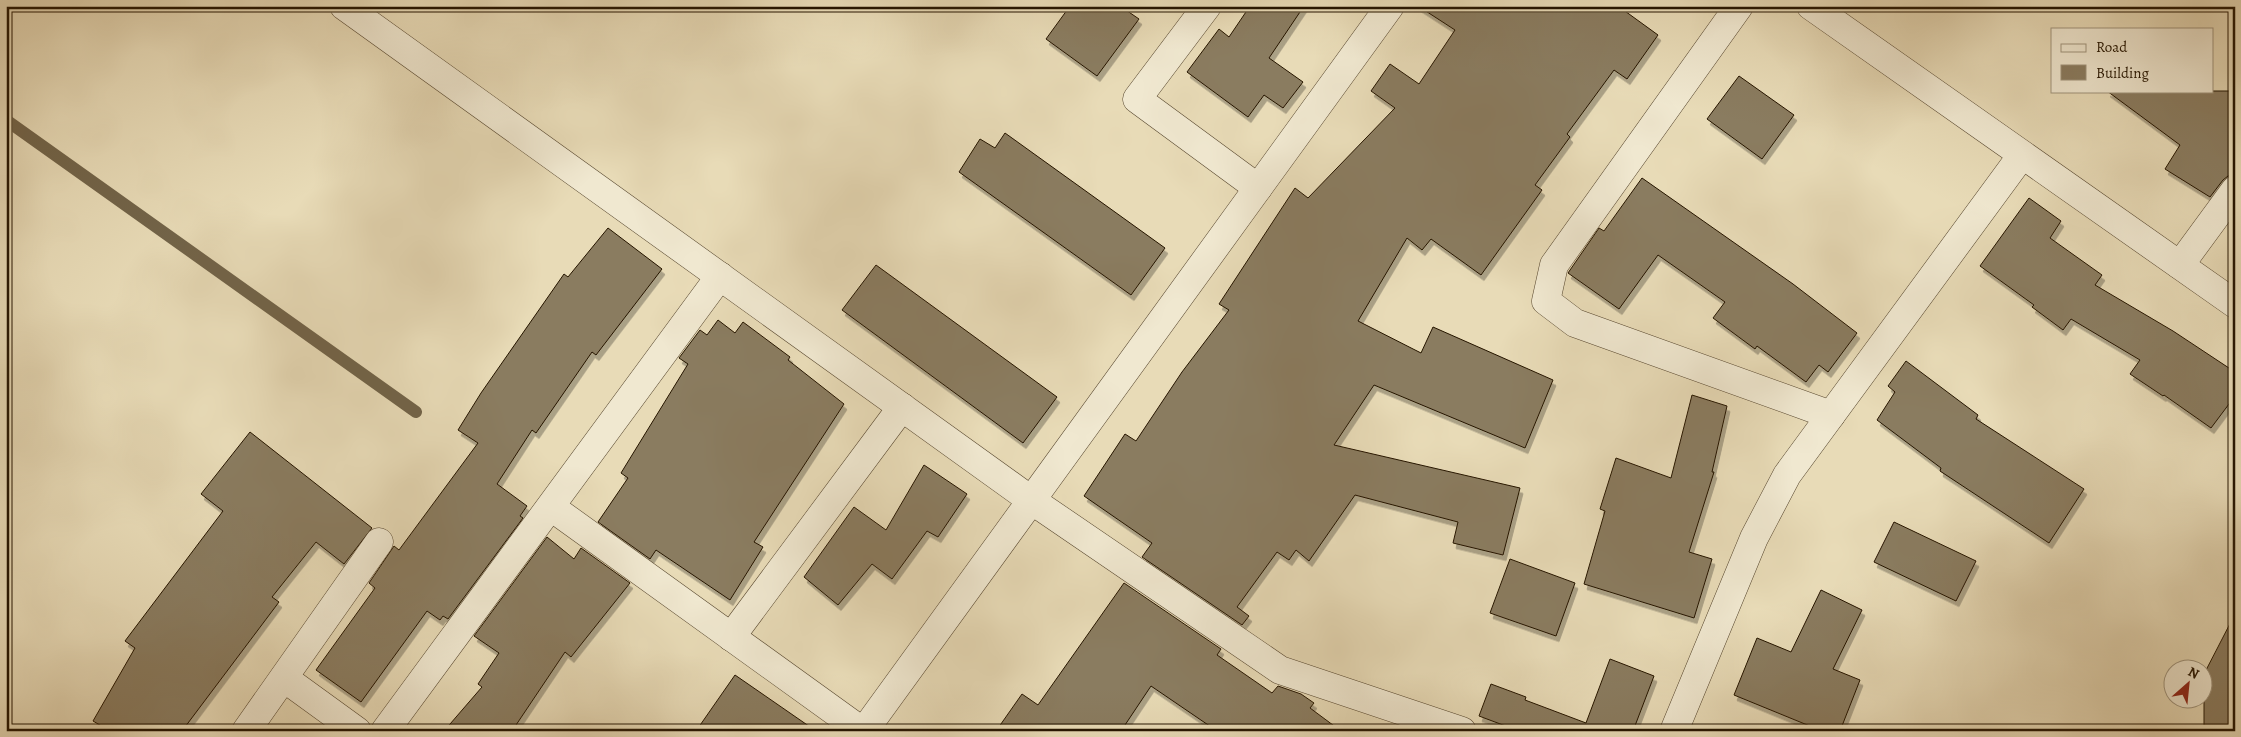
<svg xmlns="http://www.w3.org/2000/svg" width="2241" height="737" viewBox="0 0 2241 737" font-family="Alegreya,serif">
  <defs>
    <filter id="shadow"><feDropShadow dx="3" dy="5.5" stdDeviation="0" flood-color="#0004"/></filter>
  </defs>
  <rect width="100%" height="100%" fill="#e8dbb7"/>
  <filter id="stains"><feTurbulence type="fractalNoise" baseFrequency=".004" numOctaves="4"/><feColorMatrix values="0 0 0 0 .2 0 0 0 0 .09 0 0 0 0 .02 0 0 0 .5 -.17"/></filter>
  <radialGradient id="worn" r=".72"><stop offset=".6" stop-color="#630" stop-opacity="0"/><stop offset="1" stop-color="#630" stop-opacity=".3"/></radialGradient>
  <g fill="none" stroke-linecap="round" stroke-linejoin="round">
    <polyline stroke="#726449" stroke-width="12" points="6,120 416,412"/>
  </g>
  <g fill="#8a7c60" stroke="#251501" filter="url(#shadow)">
    <polygon points="1070,6 1120,6 1139,19 1097,76 1046,39"/>
    <polygon points="1250,6 1304,6 1269,58 1303,82 1283,108 1264,95 1248,117 1187,72 1219,29 1229,37"/>
    <polygon points="1418,6 1618,6 1658,35 1627,79 1614,70 1567,134 1570,137 1535,185 1542,190 1481,275 1431,239 1422,250 1407,238 1358,321 1421,353 1433,327 1553,380 1525,448 1374,385 1334,445 1520,488 1503,555 1453,543 1458,522 1355,495 1309,561 1296,550 1289,560 1277,552 1237,607 1249,616 1242,625 1142,557 1152,543 1084,496 1125,434 1136,441 1182,372 1229,310 1219,304 1295,188 1308,198 1395,108 1371,91 1390,64 1419,84 1455,30"/>
    <polygon points="1739,76 1794,115 1762,159 1707,119"/>
    <polygon points="2107,91 2235,91 2235,175 2228,176 2223,180 2210,197 2165,169 2180,145"/>
    <polygon points="1005,133 1165,248 1131,295 959,172 980,139 995,148"/>
    <polygon points="1642,178 1793,284 1857,333 1828,372 1819,365 1806,382 1757,346 1755,349 1713,318 1725,302 1658,255 1619,309 1568,273 1599,228 1604,231"/>
    <polygon points="2029,198 2061,221 2050,238 2102,275 2095,285 2173,331 2235,372 2235,396 2211,428 2164,395 2163,396 2130,374 2140,360 2071,319 2063,330 2032,307 2034,305 1980,266"/>
    <polygon points="608,228 662,269 596,355 592,352 536,433 532,430 497,484 527,506 520,516 523,518 448,619 443,616 440,620 427,611 361,702 316,670 375,588 369,583 394,546 399,550 478,443 458,430 481,393 564,274 568,277"/>
    <polygon points="876,265 1057,397 1023,443 842,310"/>
    <polygon points="718,320 735,333 743,322 790,357 788,360 844,404 754,542 763,547 730,600 656,550 650,559 598,522 628,478 621,473 688,364 679,358 700,330 707,335"/>
    <polygon points="1906,361 1978,415 1976,419 2084,489 2049,543 1940,471 1941,468 1877,420 1895,392 1888,386"/>
    <polygon points="1692,395 1727,406 1712,472 1714,472 1689,552 1712,559 1694,618 1584,584 1605,511 1600,509 1616,458 1671,478"/>
    <polygon points="250,432 372,528 344,564 316,542 272,597 279,602 182,731 110,731 93,721 135,648 125,641 223,511 201,494"/>
    <polygon points="924,465 967,494 938,537 927,531 892,579 872,564 838,605 804,577 854,507 886,530"/>
    <polygon points="1894,522 1976,561 1956,601 1874,562"/>
    <polygon points="547,537 574,559 581,548 630,583 571,657 565,652 512,731 444,731 482,687 478,684 499,653 474,636"/>
    <polygon points="1510,559 1575,583 1556,636 1490,613"/>
    <polygon points="1124,583 1221,649 1217,655 1272,693 1278,686 1301,694 1314,703 1310,708 1341,731 1217,731 1151,686 1121,731 996,731 1022,694 1038,705"/>
    <polygon points="1821,590 1862,610 1833,669 1860,680 1840,731 1822,731 1734,695 1757,638 1791,652"/>
    <polygon points="2235,614 2235,731 2204,731 2204,674"/>
    <polygon points="1610,659 1654,676 1633,731 1519,731 1479,716 1491,684 1526,697 1525,700 1586,723"/>
    <polygon points="735,675 816,731 696,731"/>
  </g>
  <g fill="none" stroke-linecap="round" stroke-linejoin="round">
    <defs>
      <g id="minor">
        <polyline points="344,6 1031,500"/>
        <polyline points="1207,6 1137,99 1258,188"/>
        <polyline points="1739,6 1554,265 1546,301 1575,323 1831,415"/>
        <polyline points="1811,6 2235,304"/>
        <polyline points="2180,265 2235,190"/>
        <polyline points="551,507 862,731"/>
        <polyline points="731,637 902,407"/>
        <polyline points="284,678 357,731"/>
        <polyline points="246,731 379,542"/>
        <polyline points="385,731 720,276"/>
        <polyline points="864,731 1390,6"/>
        <polyline points="1674,731 1754,538 1787,475 2022,155"/>
      </g>
      <polyline id="tertiary" points="1031,500 1280,670 1462,731"/>
    </defs>
    <use href="#minor" stroke="#56462e" stroke-width="29"/>
    <use href="#tertiary" stroke="#56462e" stroke-width="29"/>
    <use href="#minor" stroke="#f0e8d0" stroke-width="28"/>
    <use href="#tertiary" stroke="#f0e8d0" stroke-width="28"/>
  </g>
  <rect width="2241" height="737" fill="none" stroke="#e8dbb7" stroke-width="25"/>
  <rect x="8" y="8" width="2226" height="722" fill="none" stroke="#251501" stroke-width="2.5"/>
  <rect x="12" y="12" width="2216" height="712" fill="none" stroke="#251501"/>
  <rect x="2051" y="28" width="162" height="65" fill="#f0e8d0" stroke="#9f947d"/>
  <rect x="2061" y="44" width="25" height="8" fill="#f0e8d0" stroke="#9f947d"/>
  <text x="2096" y="52" font-size="15" fill="#251501">Road</text>
  <rect x="2061" y="65" width="25" height="15" fill="#8a7c60" stroke="#9f947d"/>
  <text x="2096" y="78" font-size="15" fill="#251501">Building</text>
  <g transform="translate(2188 684) rotate(27)"><circle r="24" fill="#f0e8d0" stroke="#9f947d"/>
  <path d="M0-4L9 19L0 12L-9 19Z" fill="#8f2418"/>
  <text y="-8" font-size="14" font-weight="bold" text-anchor="middle" fill="#251501">N</text>
  </g>
  <rect width="100%" height="100%" filter="url(#stains)"/>
  <rect width="100%" height="100%" fill="url(#worn)"/>
</svg>
